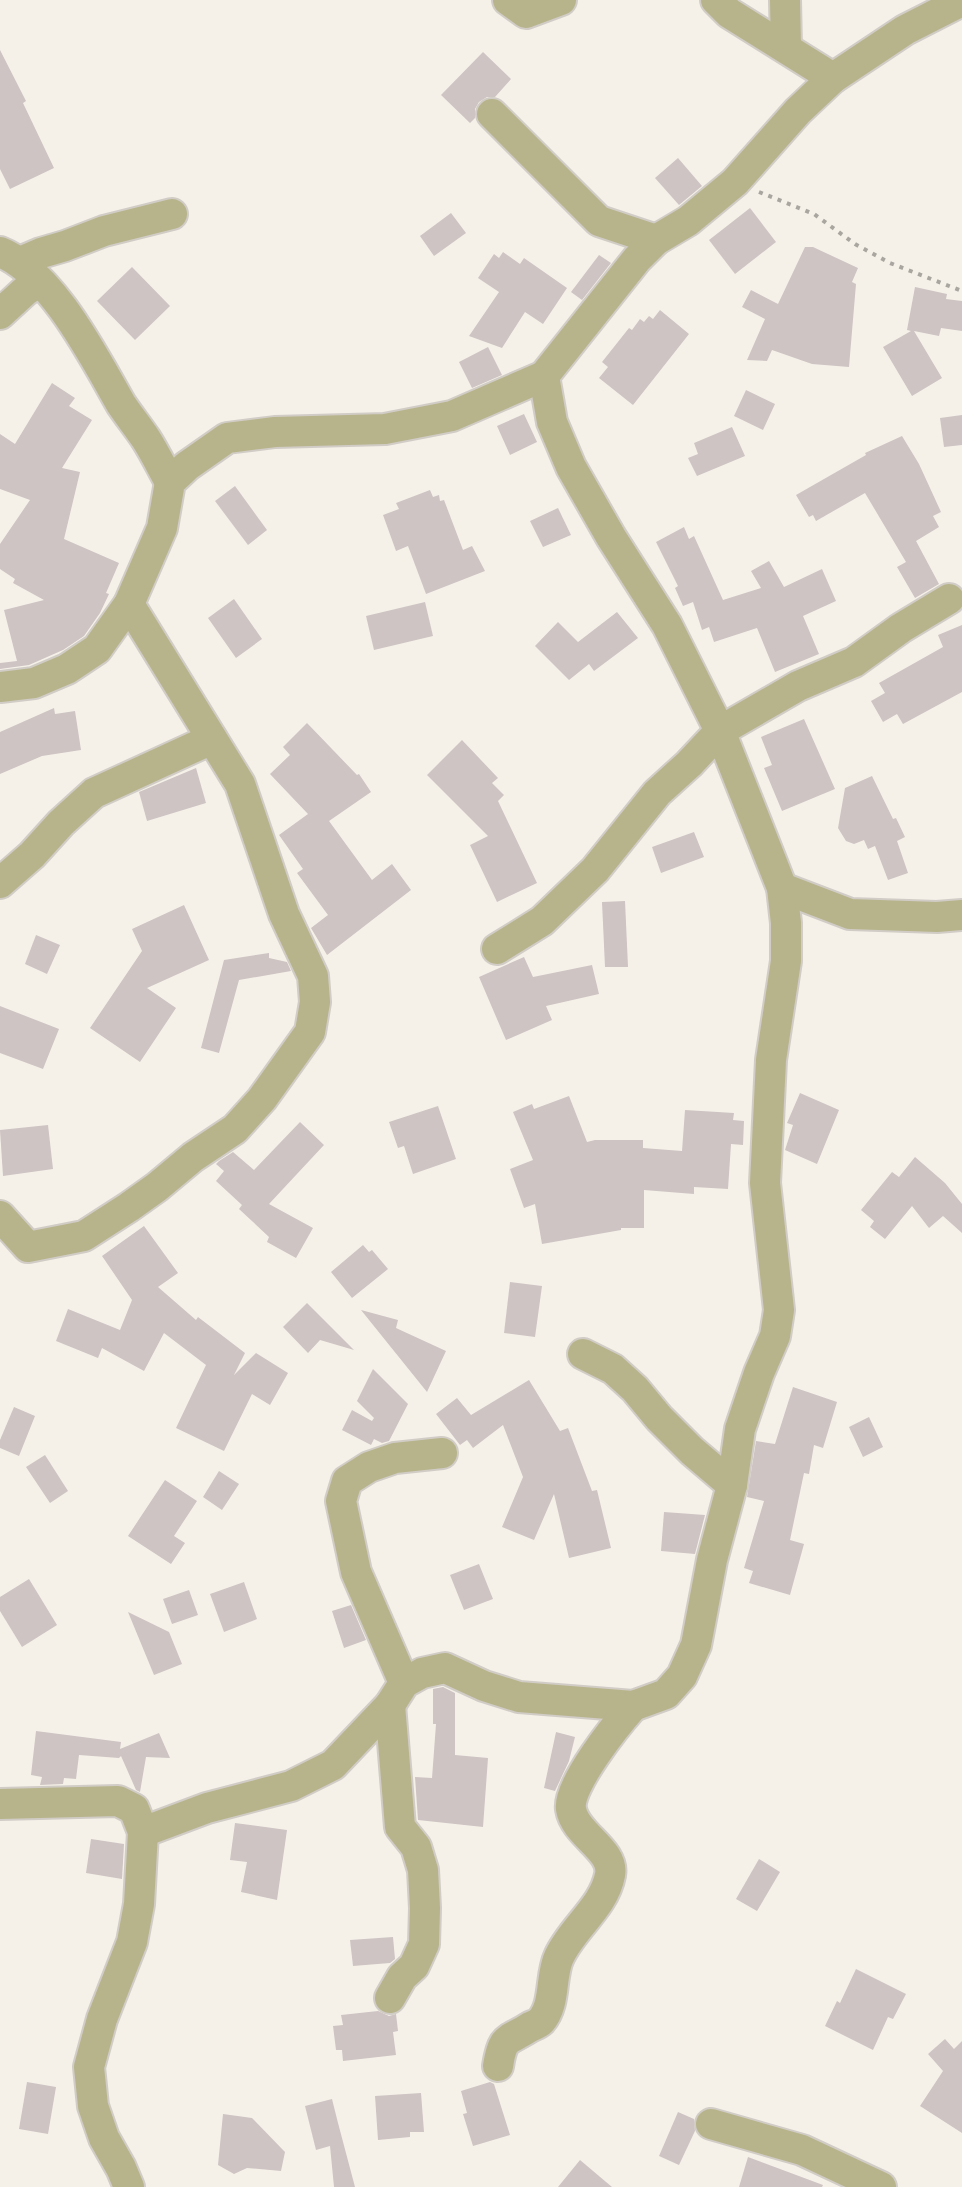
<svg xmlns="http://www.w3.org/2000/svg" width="962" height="2187" viewBox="0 0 962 2187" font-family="'Space Grotesk',sans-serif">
  <rect width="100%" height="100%" fill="#f5f1e9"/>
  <g fill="#cec4c3">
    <polygon points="0,50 26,101 23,103 54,168 10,189 0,169"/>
    <polygon points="483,52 511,79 495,97 487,97 479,102 475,109 475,118 470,123 441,95"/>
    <polygon points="678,158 702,186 679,205 655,178"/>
    <polygon points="750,208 776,242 735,274 709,240"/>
    <polygon points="451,213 466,233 434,256 420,236"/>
    <polygon points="805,247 813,247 858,268 852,282 856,284 849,367 812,364 772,350 767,361 747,360 765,319 742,307 751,290 778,304"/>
    <polygon points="503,252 520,264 524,258 567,288 543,324 525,312 502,348 469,336 499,292 478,278 494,254 499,258"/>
    <polygon points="599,255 611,263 582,300 571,292"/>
    <polygon points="132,267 170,306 135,340 97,301"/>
    <polygon points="915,287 947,294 946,299 962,301 962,331 941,328 939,336 914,331 942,378 912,396 883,347 911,331 907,330"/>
    <polygon points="660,310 689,334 633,405 599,378 608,367 602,362 629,328 632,330 640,319 644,322 649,316 653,319"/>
    <polygon points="488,347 502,375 472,388 459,362"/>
    <polygon points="52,383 75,398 69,406 92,420 62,468 80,472 64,539 119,563 106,593 109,594 100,613 84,636 63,650 29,665 0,669 0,663 17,661 4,610 44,600 13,583 15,579 0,569 0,544 30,500 0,489 0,434 15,444"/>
    <polygon points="746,390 775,404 763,430 734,416"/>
    <polygon points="524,414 537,442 510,455 497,426"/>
    <polygon points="962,415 962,445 944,447 940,418"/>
    <polygon points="732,427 745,456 697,476 688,458 698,454 694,443"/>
    <polygon points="902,436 919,464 941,512 933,516 939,527 916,541 939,584 915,598 897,567 906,562 865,493 816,521 813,515 809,517 796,495 866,455 865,453"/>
    <polygon points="235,486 267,530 248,545 215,501"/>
    <polygon points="430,490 433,497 439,495 440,501 444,500 463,550 472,546 485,571 426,594 408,546 396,551 383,515 399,509 396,503"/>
    <polygon points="558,508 571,535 543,547 530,521"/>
    <polygon points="684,527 689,539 694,536 723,600 761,588 751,571 769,561 784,587 822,569 836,601 803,616 819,654 775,672 757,628 714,642 709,627 702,630 693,602 683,606 675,588 678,586 656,542"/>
    <polygon points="234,599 262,639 236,658 208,618"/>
    <polygon points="425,602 433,636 374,650 366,616"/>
    <polygon points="617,612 638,638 594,671 589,664 569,680 535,646 558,622 578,642"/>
    <polygon points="962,625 962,692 903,724 897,714 883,722 871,701 885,693 879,683 943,647 938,635"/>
    <polygon points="54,708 55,714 75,711 81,750 42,756 0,774 0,732"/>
    <polygon points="804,719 835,789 782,811 764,768 772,765 761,737"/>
    <polygon points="307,723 357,775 359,774 371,792 329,821 372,880 392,864 411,890 327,955 311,928 328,915 297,873 303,869 279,835 308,814 270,774 290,755 283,747"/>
    <polygon points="462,740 498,778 492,783 504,795 498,801 537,883 497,902 470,845 488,836 427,775"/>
    <polygon points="196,768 206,803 147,821 139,792"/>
    <polygon points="872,776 893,819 896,818 905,837 897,841 908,873 888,880 875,846 868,849 864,840 854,844 846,841 838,828 845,788"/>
    <polygon points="694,832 704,857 661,873 652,847"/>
    <polygon points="625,901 628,967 605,967 602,902"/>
    <polygon points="184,905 209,960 147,988 176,1008 140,1062 90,1028 142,951 132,929"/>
    <polygon points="36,935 60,945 47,974 25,964"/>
    <polygon points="269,953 269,958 287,962 291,971 239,980 219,1053 201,1048 224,960"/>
    <polygon points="524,957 533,977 592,965 599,994 546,1006 552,1020 506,1040 479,977"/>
    <polygon points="0,1006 59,1029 43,1069 0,1053"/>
    <polygon points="800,1093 839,1110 817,1164 785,1150 793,1125 787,1123"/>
    <polygon points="569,1096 587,1142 595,1140 643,1140 643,1148 682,1151 685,1110 734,1113 733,1120 744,1121 743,1145 731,1144 728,1189 694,1187 694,1194 644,1190 644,1228 621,1228 621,1230 542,1244 535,1204 524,1208 510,1169 533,1160 513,1112 532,1104 534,1109"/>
    <polygon points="438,1106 456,1159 413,1174 404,1146 398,1148 389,1122"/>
    <polygon points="300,1122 324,1145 269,1204 313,1228 296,1258 267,1242 269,1237 239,1209 242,1205 216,1181 224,1171 216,1164 219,1161 233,1152 254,1170"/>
    <polygon points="48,1125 53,1169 3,1176 0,1130"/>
    <polygon points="915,1157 945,1183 962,1204 962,1233 943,1216 929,1228 912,1206 885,1239 870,1227 874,1221 861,1210 892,1172 899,1177"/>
    <polygon points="144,1226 178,1273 158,1287 196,1320 198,1317 245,1353 234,1375 256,1353 288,1373 270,1405 252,1394 224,1451 176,1428 206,1365 164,1333 144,1371 102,1348 98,1358 56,1341 68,1309 120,1330 132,1300 102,1256"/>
    <polygon points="363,1245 369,1252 372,1250 388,1269 352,1298 331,1272"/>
    <polygon points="510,1282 542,1286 535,1337 504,1333"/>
    <polygon points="307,1303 354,1350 320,1340 308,1353 283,1327"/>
    <polygon points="361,1310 398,1320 396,1328 446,1351 427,1392"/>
    <polygon points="373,1369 408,1404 389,1441 382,1443 374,1439 371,1445 342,1430 352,1410 372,1421 374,1418 357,1401"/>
    <polygon points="529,1380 560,1431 568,1428 592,1491 597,1490 611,1548 569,1558 554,1494 534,1540 502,1527 523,1477 503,1425 473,1448 467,1440 460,1445 436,1414 457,1398 471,1415"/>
    <polygon points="793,1387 837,1402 823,1448 814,1445 809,1474 804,1473 790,1540 804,1544 790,1595 749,1583 753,1571 744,1568 764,1501 747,1497 756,1441 775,1444"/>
    <polygon points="14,1407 35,1416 19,1456 0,1448 0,1440"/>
    <polygon points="869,1417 883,1447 863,1457 849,1427"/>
    <polygon points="45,1455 68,1491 50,1503 26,1467"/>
    <polygon points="219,1471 239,1484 222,1510 203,1497"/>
    <polygon points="165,1480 197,1501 174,1536 185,1543 171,1564 128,1536"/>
    <polygon points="664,1512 705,1515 695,1554 661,1551"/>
    <polygon points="479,1564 493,1599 464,1610 450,1575"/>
    <polygon points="29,1579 57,1625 22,1647 0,1611 0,1597"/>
    <polygon points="244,1582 257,1619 224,1632 210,1594"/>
    <polygon points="189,1590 198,1615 172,1624 163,1599"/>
    <polygon points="351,1605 366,1640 344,1648 332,1611"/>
    <polygon points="128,1612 169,1632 182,1664 154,1675"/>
    <polygon points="443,1687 455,1693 455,1755 488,1758 483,1827 418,1820 415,1777 432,1778 436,1724 433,1724 433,1689"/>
    <polygon points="36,1731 121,1742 120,1749 159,1733 170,1758 146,1757 140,1792 136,1790 121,1756 119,1758 79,1755 76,1779 64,1778 63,1784 40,1785 42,1777 31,1775"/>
    <polygon points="556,1732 575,1737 569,1761 555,1791 544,1788"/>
    <polygon points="235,1823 287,1830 277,1900 241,1892 247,1862 230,1860"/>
    <polygon points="91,1839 124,1844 122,1879 86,1873"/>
    <polygon points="759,1859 780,1872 757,1911 736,1899"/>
    <polygon points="393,1937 395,1959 390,1963 353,1966 350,1940"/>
    <polygon points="856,1969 906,1994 893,2019 888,2017 873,2050 825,2026 837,2001 840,2003"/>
    <polygon points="378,2011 389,2016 396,2014 398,2031 393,2032 396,2055 343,2061 342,2050 336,2050 333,2026 343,2025 341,2015"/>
    <polygon points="945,2039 954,2049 962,2041 962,2133 920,2106 943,2071 928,2054"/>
    <polygon points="27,2082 56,2087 48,2134 19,2129"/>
    <polygon points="490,2082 494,2084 510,2135 473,2146 463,2114 467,2113 461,2091"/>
    <polygon points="421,2093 424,2132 410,2132 410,2137 378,2140 375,2096"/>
    <polygon points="332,2099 338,2123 355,2187 334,2187 330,2146 316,2150 305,2106"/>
    <polygon points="678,2112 694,2119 695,2131 679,2165 659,2156"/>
    <polygon points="223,2114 252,2118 285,2152 281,2171 247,2168 234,2174 218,2165"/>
    <polygon points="748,2157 823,2185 822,2187 739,2187"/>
    <polygon points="580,2160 612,2187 558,2187"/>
  </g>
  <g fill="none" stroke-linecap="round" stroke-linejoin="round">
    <defs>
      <g id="minor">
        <polyline points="508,0 526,13 561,0"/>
        <polyline points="716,0 729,13 833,78"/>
        <polyline points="785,0 786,47"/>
        <polyline points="492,114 599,221 656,240"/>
        <path d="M0,252C52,273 94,357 121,404C129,416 138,427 146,439C155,453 162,468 170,482"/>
        <polyline points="20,262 41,253 65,246 104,231 172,214"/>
        <polyline points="0,314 25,291 39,282"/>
        <polyline points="0,687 34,683 67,669 97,649 129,604 162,528 170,482 187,466 227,438 275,432 385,429 452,416 544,376 637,259 656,240 688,221 735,182 798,111 833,78 905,30 962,1"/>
        <polyline points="0,883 32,855 61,823 94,793 212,739"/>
        <polyline points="782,888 850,914 937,917 962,915"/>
        <polyline points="497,949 542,921 595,870 657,793 689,764 720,731 798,686 854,662 901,628 949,599"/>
        <polyline points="0,1216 28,1247 84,1236 129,1207 157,1187 193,1157 235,1129 262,1099 310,1032 315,1002 313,976 284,914 240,784 129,604"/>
        <polyline points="583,1354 613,1369 635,1389 659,1418 692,1451 732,1485"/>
        <polyline points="404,1683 356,1572 341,1501 347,1481 369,1467 395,1458 442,1453"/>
        <polyline points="0,1804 118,1801 134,1809 143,1832 139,1904 132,1942 102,2019 89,2067 93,2106 104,2138 121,2168 129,2187"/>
        <polyline points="143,1832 207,1808 291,1786 333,1765 390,1705 404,1683 422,1673 445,1668 484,1686 519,1697 633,1706 666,1694 682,1676 696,1645 712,1560 732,1485 740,1429 759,1373 775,1336 779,1310 765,1183 771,1060 786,961 786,923 782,888 720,731 667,625 611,537 571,467 552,422 544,376"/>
        <polyline points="390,1998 402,1977 414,1966 424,1944 425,1908 423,1870 416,1847 400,1827 390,1705"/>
        <path d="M498,2066C503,2035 507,2042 530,2027C534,2025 538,2024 541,2021C556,2004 550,1976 559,1957C572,1928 604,1907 610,1875C615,1850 575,1835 571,1809C567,1786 617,1724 633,1706"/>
        <polyline points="711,2124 802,2150 881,2187"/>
      </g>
    </defs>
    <use href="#minor" stroke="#d1cdc6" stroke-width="34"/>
    <polyline stroke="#a9a69f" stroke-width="4" stroke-dasharray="4 6" stroke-linecap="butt" points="759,192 814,214 855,244 890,263 962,291"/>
    <use href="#minor" stroke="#b7b48c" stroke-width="30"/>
  </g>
</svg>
